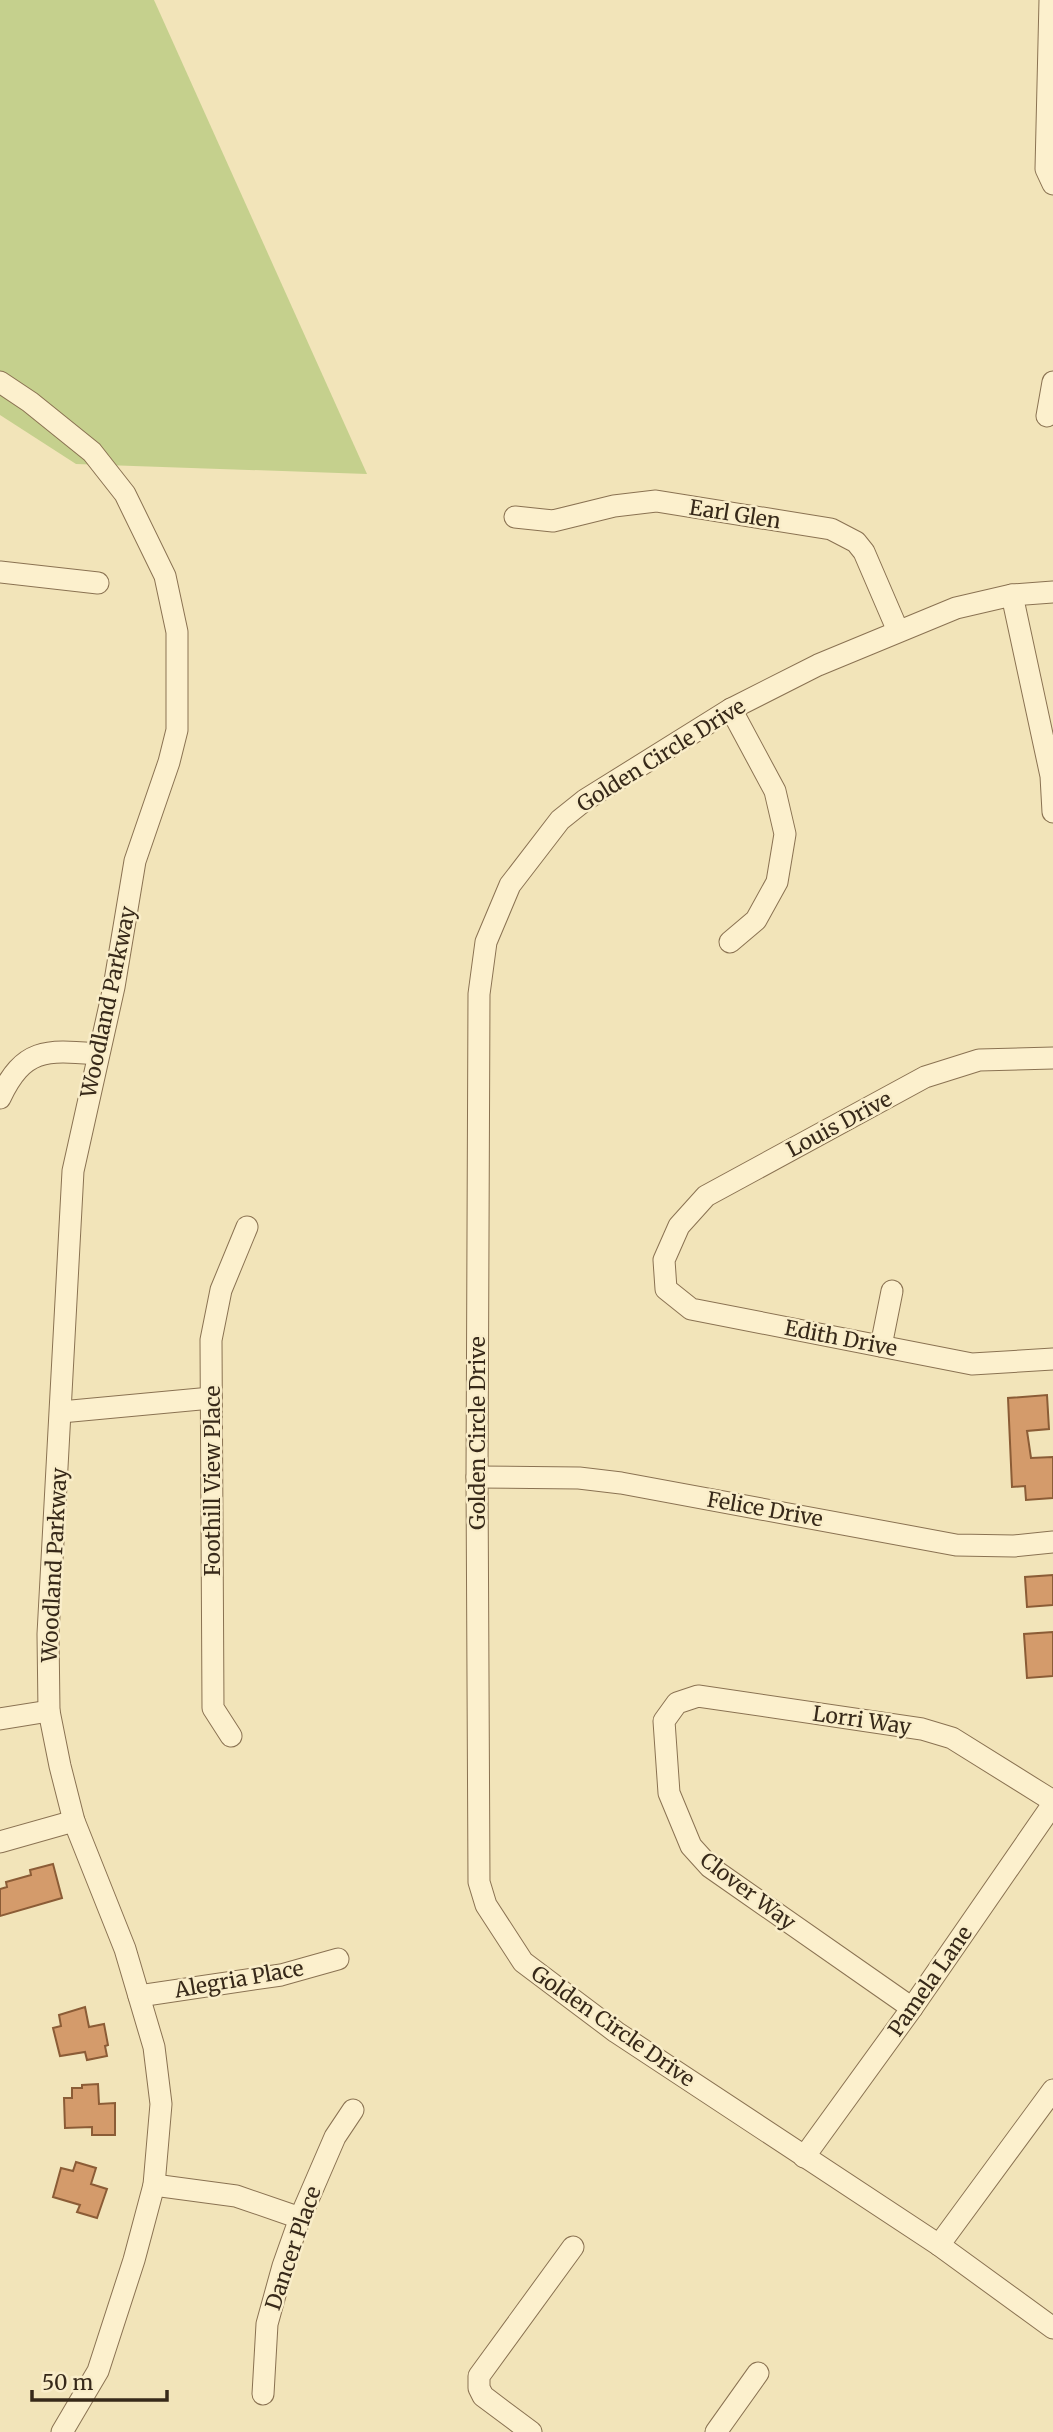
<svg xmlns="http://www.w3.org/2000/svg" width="1053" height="2432" viewBox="0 0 1053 2432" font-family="Merriweather,serif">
  <rect width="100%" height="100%" fill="#f2e4b9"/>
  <polygon fill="#c5d08d" points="0,0 154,0 367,474 76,464 0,415"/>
  <g fill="#d49b6b" stroke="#8b5c36" stroke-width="2">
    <polygon points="1047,1395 1049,1429 1027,1431 1031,1458 1053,1457 1053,1498 1026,1500 1025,1486 1012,1487 1008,1398"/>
    <polygon points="1053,1575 1053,1605 1027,1607 1025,1577"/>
    <polygon points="1053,1632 1053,1676 1027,1678 1024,1634"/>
    <polygon points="53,1864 62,1898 0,1916 0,1889 7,1887 6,1882 31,1875 30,1870"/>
    <polygon points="85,2007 89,2027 104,2024 108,2045 105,2046 107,2056 87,2060 85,2052 60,2056 53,2028 61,2026 59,2015"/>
    <polygon points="98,2084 99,2104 115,2103 115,2135 92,2135 92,2127 65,2128 64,2098 72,2098 72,2088 82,2088 82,2085"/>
    <polygon points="76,2162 96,2168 91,2184 107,2189 97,2218 77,2212 80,2205 53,2197 61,2168 73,2171"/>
  </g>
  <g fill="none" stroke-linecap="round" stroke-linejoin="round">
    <defs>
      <g id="minor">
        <polyline points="1050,0 1046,169 1053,184"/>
        <polyline points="0,382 30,402 92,452 125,494 165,576 177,632 177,730 169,762 135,861 114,987 73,1171 48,1634 49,1711 60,1766 74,1821 125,1949 154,2047 161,2104 154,2185 134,2260 98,2371 62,2432"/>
        <polyline points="1047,416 1053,382"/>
        <polyline points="515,517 553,521 614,506 656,501 831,529 856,542 864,552 898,631"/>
        <polyline points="0,572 98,583"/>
        <polyline points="1053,592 1012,595 956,608 818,665 731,709 585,800 560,820 510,885 486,942 479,994 477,1477 479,1882 486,1905 523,1962 616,2032 939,2245 1053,2328"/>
        <polyline points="1012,595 1051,776 1053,812"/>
        <polyline points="730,942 756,920 777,882 785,834 775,791 731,709"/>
        <polyline points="1053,1058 979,1060 925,1077 706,1196 679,1226 664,1260 666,1289 691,1309 972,1364 1053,1359"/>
        <path d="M0,1098C24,1047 47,1050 98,1054"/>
        <polyline points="881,1346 892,1291"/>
        <polyline points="61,1412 211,1398"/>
        <polyline points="477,1477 579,1478 621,1483 956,1545 1014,1546 1053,1542"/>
        <polyline points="0,1719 49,1711"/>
        <polyline points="231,1736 213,1708 211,1340 221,1290 247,1227"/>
        <polyline points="0,1842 74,1821"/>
        <polyline points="139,1996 281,1975 338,1959"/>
        <polyline points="912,2008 710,1867 691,1846 669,1793 664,1721 677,1703 698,1696 922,1729 952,1738 1053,1801"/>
        <polyline points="804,2157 912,2008 1053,1804"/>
        <polyline points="154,2185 236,2196 300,2218"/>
        <polyline points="939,2245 1053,2090"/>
        <polyline points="263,2394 267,2324 283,2266 300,2218 335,2137 353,2110"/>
        <polyline points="531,2432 483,2396 479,2388 479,2376 573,2247"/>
        <polyline points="716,2432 758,2373"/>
      </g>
    </defs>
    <use href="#minor" stroke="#8a7252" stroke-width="23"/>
    <use href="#minor" stroke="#fcf0cd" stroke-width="21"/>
  </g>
  <g text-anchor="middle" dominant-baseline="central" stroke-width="5" stroke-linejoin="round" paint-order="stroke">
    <g font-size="21" fill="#372919" stroke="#f9edc9">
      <text transform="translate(735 514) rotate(9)">Earl Glen</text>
      <text transform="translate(661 755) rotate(-32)">Golden Circle Drive</text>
      <text transform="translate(108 1002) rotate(-78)">Woodland Parkway</text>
      <text transform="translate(839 1124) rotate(-28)">Louis Drive</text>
      <text transform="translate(841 1338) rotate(11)">Edith Drive</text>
      <text transform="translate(477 1433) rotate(-90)">Golden Circle Drive</text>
      <text transform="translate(212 1481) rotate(-90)">Foothill View Place</text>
      <text transform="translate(765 1509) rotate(10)">Felice Drive</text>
      <text transform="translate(54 1565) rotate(-87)">Woodland Parkway</text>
      <text transform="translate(862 1720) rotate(8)">Lorri Way</text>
      <text transform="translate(748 1891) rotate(37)">Clover Way</text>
      <text transform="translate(239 1979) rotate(-10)">Alegria Place</text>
      <text transform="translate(930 1981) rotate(-55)">Pamela Lane</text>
      <text transform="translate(613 2026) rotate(35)">Golden Circle Drive</text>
      <text transform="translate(293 2248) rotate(-71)">Dancer Place</text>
    </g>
  </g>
  <path d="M32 2390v10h135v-10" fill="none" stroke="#372919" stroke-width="3.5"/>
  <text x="42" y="2390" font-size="21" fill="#372919" stroke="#f9edc9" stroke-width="5" paint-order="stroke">50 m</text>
</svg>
